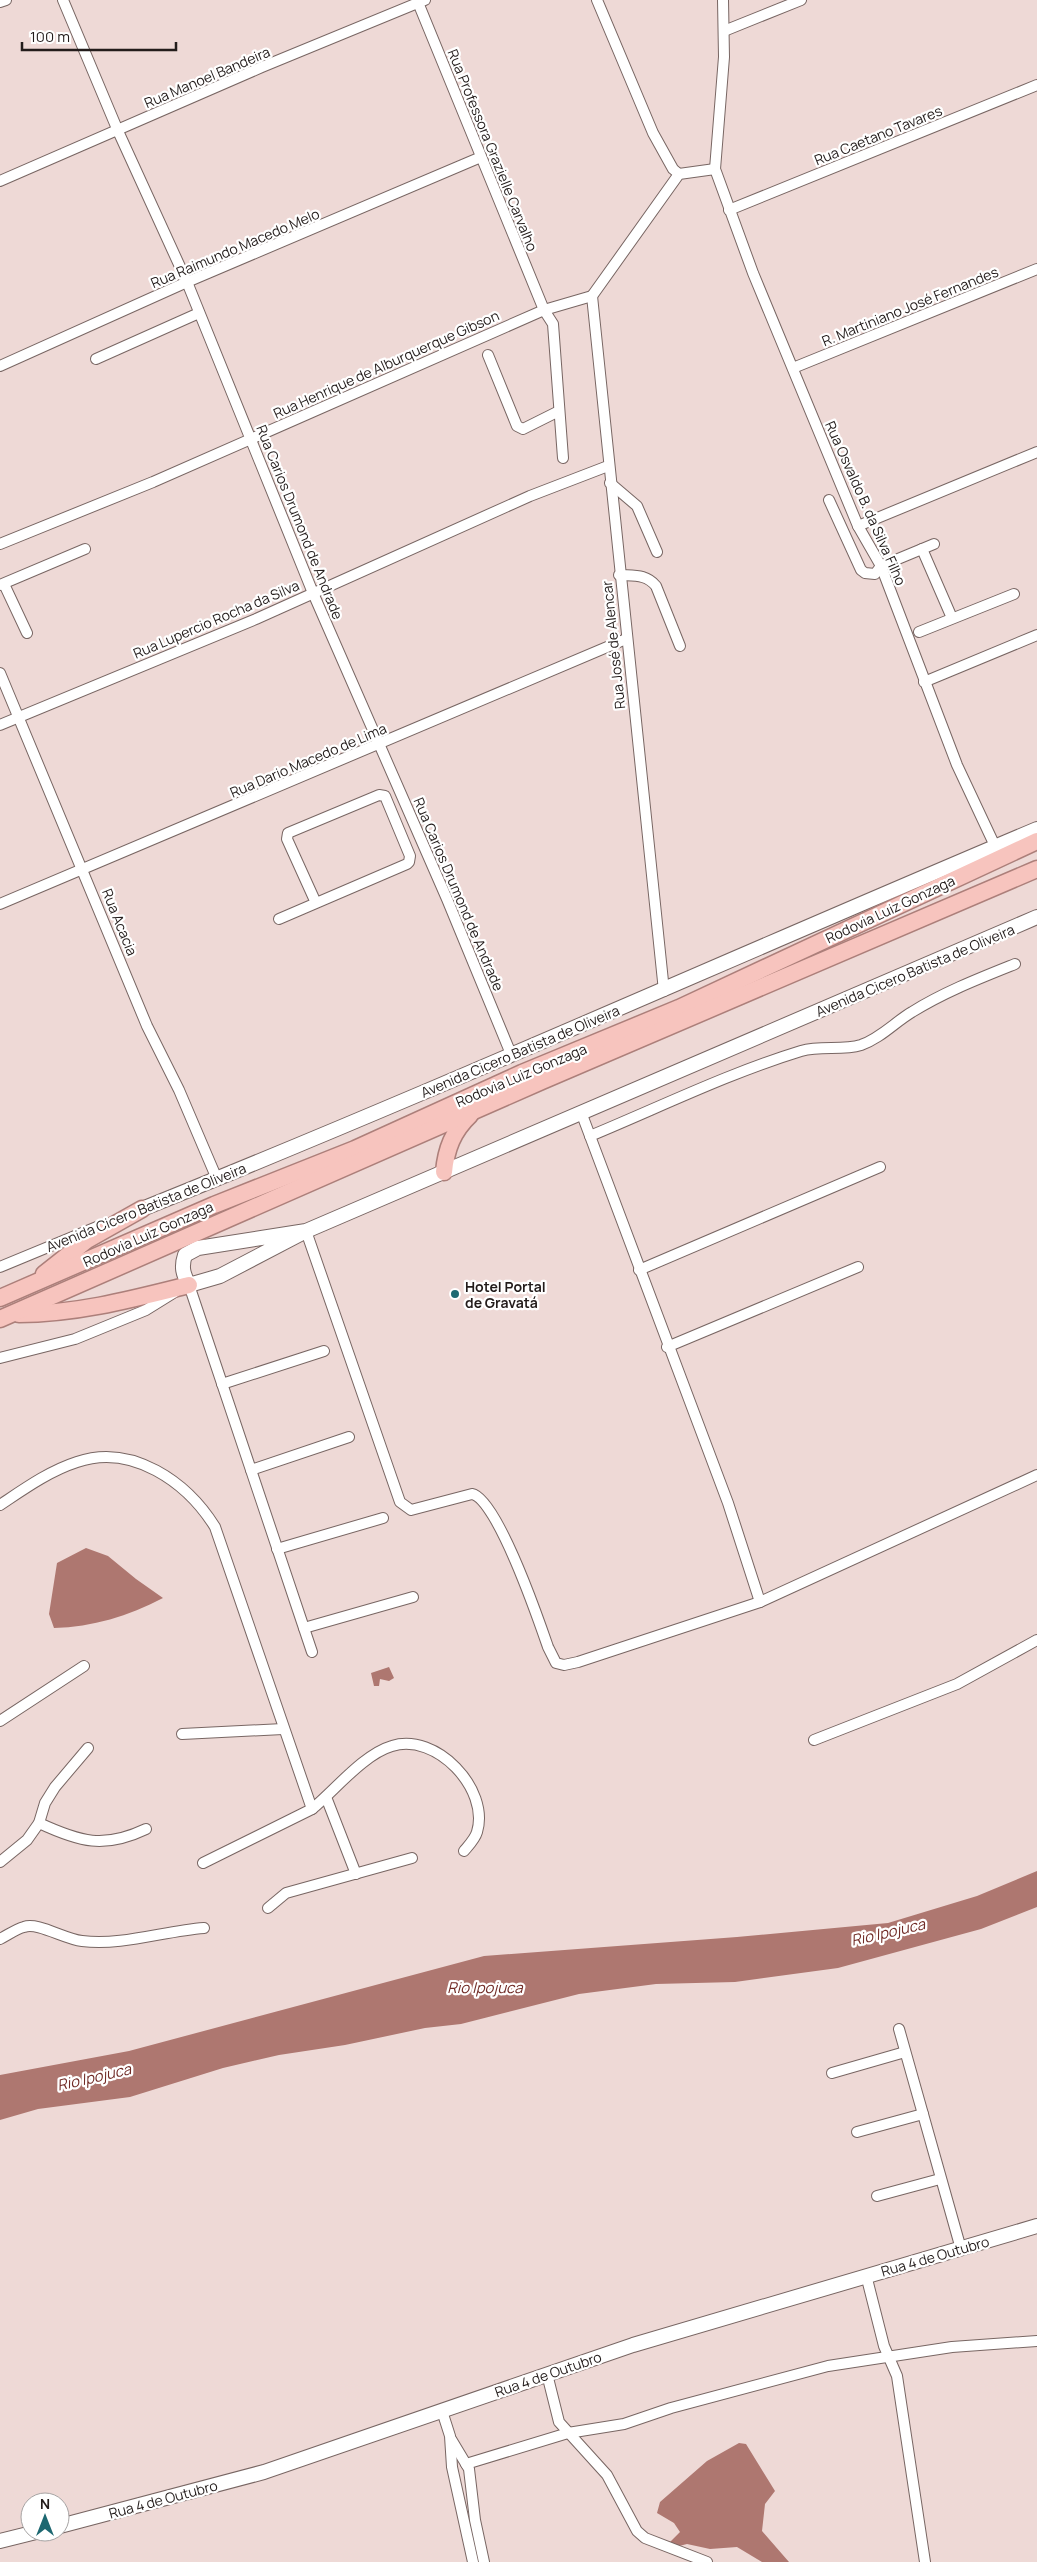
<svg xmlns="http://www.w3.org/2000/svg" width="1037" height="2562" viewBox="0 0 1037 2562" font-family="Manrope,sans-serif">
  <rect width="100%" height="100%" fill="#eed9d6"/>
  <g fill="#ae7770">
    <path d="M86,1548L108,1556L136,1579L163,1598C128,1616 93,1627 54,1628L49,1614L57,1563Z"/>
    <polygon points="389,1667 394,1678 389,1681 380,1679 379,1686 374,1686 371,1673"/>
    <polygon points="1037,1871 1037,1907 981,1929 838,1968 735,1982 656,1984 579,1994 461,2024 425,2028 345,2045 279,2055 223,2068 130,2097 38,2109 0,2120 0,2075 129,2051 484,1956 737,1937 888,1923 977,1896"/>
    <polygon points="739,2443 746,2444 775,2491 765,2504 762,2531 789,2562 762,2562 737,2547 710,2549 687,2544 679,2546 670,2542 680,2532 674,2523 657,2513 660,2502 707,2461"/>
  </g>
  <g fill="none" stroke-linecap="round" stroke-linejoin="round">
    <defs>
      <g id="minor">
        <polyline points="63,0 118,131 187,282 313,593 447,899 511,1054"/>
        <polyline points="417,0 544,310 553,324 563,458"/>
        <polyline points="597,0 653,133 673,169 679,174"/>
        <polyline points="723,0 724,57 715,169 753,273 858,526 881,566 957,765 995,846"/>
        <polyline points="0,2 6,0"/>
        <polyline points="724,31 801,0"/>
        <polyline points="0,181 262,67 425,0"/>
        <polyline points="729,210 1037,85"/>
        <polyline points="592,296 664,991"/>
        <polyline points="592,296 679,174 715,169"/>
        <polyline points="488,355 517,426 523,429 559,411"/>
        <polyline points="96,359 199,313"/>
        <polyline points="0,366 187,282 481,157"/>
        <polyline points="793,368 1037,269"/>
        <polyline points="610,483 637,506 657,552"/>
        <polyline points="829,500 861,570 865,573 875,574 881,566 934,544"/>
        <polyline points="858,526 1037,452"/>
        <polyline points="0,544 153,482 544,310 592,296"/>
        <polyline points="922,549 952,618"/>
        <path d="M619,575C635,576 646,574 656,586L680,646"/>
        <polyline points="4,584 27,633"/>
        <polyline points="0,585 85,549"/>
        <polyline points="919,632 1014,594"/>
        <polyline points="0,673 147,1026 179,1090 217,1179"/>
        <polyline points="924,682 1037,635"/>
        <polyline points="0,725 256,619 530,496 608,466"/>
        <polyline points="0,904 626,639"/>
        <polyline points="279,919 407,864 409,862 410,856 385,796 379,795 288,833 287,839 316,903"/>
        <polyline points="581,1112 728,1503 760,1602"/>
        <path d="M590,1136C660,1107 729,1073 801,1051C821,1045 842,1051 861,1045C881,1038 895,1022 912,1012C944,992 980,978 1015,964"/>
        <path d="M306,1231L400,1502L411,1510L472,1494C497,1498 539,1621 548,1647L556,1663L564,1665L578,1662L760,1602L1037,1475"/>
        <polyline points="0,1267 99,1226"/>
        <polyline points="639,1270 880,1167"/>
        <polyline points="189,1285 312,1652"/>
        <polyline points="667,1347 858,1267"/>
        <polyline points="0,1358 75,1339 146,1310 175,1292"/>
        <polyline points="222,1384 324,1351"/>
        <polyline points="251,1470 349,1437"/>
        <path d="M0,1505C24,1489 49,1471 77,1462C132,1443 187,1482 215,1527L312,1809L203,1863"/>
        <polyline points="277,1549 383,1518"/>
        <polyline points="304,1628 413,1597"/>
        <polyline points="0,1721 84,1666"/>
        <polyline points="182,1734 283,1729"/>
        <polyline points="814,1740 957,1684 1037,1640"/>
        <polyline points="326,1797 356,1874"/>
        <path d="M312,1809C335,1790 364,1754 392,1746C436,1732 490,1789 477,1832C475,1839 469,1845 464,1851"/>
        <path d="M39,1823C80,1842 104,1849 146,1829"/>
        <polyline points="0,1862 27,1840 39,1823 45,1803 55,1787 88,1748"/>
        <polyline points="268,1908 286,1893 412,1858"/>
        <path d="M0,1939C8,1935 16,1929 24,1927C38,1922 64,1939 82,1941C122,1946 164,1931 204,1928"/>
        <polyline points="899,2029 961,2249"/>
        <polyline points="832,2073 905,2052"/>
        <polyline points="857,2132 923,2114"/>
        <polyline points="877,2196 940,2179"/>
        <polyline points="866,2275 884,2346 897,2376 925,2562"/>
        <polyline points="547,2374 559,2422 607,2475 637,2531 645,2538 707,2562"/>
        <polyline points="442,2411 450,2436 452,2467 473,2562"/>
        <polyline points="451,2439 469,2469 475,2520 484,2562"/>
        <polyline points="466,2464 568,2433 624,2424 671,2408 828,2366 952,2347 1037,2341"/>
      </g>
      <g id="secondary">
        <path d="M142,1209C443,1088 738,955 1037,829"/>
        <path d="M306,1231L198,1248L185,1255C181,1267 183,1274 189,1285L220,1276L306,1231L1037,917"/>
        <polyline points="60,2526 264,2472 633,2345 1037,2226"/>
        <polyline points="0,2541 36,2532"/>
      </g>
      <g id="trunk">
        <path d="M444,1172C446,1149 453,1131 470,1115"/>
        <polyline points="44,1274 87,1240 142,1209"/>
        <polyline points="0,1298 214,1205 355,1149 522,1073 679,1008 1037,841"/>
        <path d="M19,1314C77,1314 133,1299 189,1285"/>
        <polyline points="0,1319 542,1081 1037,869"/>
      </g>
    </defs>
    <use href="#minor" stroke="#786663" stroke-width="12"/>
    <use href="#secondary" stroke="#786663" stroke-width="16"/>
    <use href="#trunk" stroke="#ac7f7a" stroke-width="19"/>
    <use href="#minor" stroke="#fff" stroke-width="10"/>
    <use href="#secondary" stroke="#fff" stroke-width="14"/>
    <use href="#trunk" stroke="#f7c4be" stroke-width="16"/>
  </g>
  <circle fill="#1d6871" stroke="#fff" stroke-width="2" cx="455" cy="1294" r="5"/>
  <g text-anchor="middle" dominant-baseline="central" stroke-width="4.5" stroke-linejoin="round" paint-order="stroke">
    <g font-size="14" fill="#231c1b" stroke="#fff">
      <text transform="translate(207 77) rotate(-23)">Rua Manoel Bandeira</text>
      <text transform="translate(878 135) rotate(-22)">Rua Caetano Tavares</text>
      <text transform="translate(493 150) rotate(68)">Rua Professora Grazielle Carvalho</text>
      <text transform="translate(235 248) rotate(-23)">Rua Raimundo Macedo Melo</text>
      <text transform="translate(910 306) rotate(-22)">R. Martiniano José Fernandes</text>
      <text transform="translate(386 364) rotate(-24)">Rua Henrique de Alburquerque Gibson</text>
      <text transform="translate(866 503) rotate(66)">Rua Osvaldo B. da Silva Filho</text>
      <text transform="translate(300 522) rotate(68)">Rua Carios Drumond de Andrade</text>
      <text transform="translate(216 619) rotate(-23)">Rua Lupercio Rocha da Silva</text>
      <text transform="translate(613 645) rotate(-96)">Rua José de Alencar</text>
      <text transform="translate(308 760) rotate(-23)">Rua Dario Macedo de Lima</text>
      <text transform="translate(459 894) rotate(67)">Rua Carios Drumond de Andrade</text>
      <text transform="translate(890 909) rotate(-25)">Rodovia Luiz Gonzaga</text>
      <text transform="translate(120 922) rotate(68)">Rua Acacia</text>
      <text transform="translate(915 970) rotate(-23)">Avenida Cicero Batista de Oliveira</text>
      <text transform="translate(520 1051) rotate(-23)">Avenida Cicero Batista de Oliveira</text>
      <text transform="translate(521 1075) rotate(-23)">Rodovia Luiz Gonzaga</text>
      <text transform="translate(146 1207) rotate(-22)">Avenida Cicero Batista de Oliveira</text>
      <text transform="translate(148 1234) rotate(-24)">Rodovia Luiz Gonzaga</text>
      <text transform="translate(935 2256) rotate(-16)">Rua 4 de Outubro</text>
      <text transform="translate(548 2374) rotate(-19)">Rua 4 de Outubro</text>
      <text transform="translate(163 2499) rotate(-15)">Rua 4 de Outubro</text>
    </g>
    <g font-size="14" font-weight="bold" fill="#231c1b" stroke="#fff" text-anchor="start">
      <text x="465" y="1286">Hotel Portal<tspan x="465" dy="16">de Gravatá</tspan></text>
    </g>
    <g font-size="15" font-style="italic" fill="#712b26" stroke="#fff">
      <text transform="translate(888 1932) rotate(-13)">Rio Ipojuca</text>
      <text x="485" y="1987">Rio Ipojuca</text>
      <text transform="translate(94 2077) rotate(-13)">Rio Ipojuca</text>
    </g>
  </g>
  <g transform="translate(45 2517)"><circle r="24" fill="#ffffff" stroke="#a7a4a4"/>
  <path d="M0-4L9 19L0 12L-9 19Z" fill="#1d6871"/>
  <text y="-8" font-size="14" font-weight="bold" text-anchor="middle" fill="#231c1b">N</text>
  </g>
  <path d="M22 42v8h154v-8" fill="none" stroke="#231c1b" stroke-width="2.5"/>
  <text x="30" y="42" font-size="15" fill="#231c1b" stroke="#ffffff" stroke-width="4" paint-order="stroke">100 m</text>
</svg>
